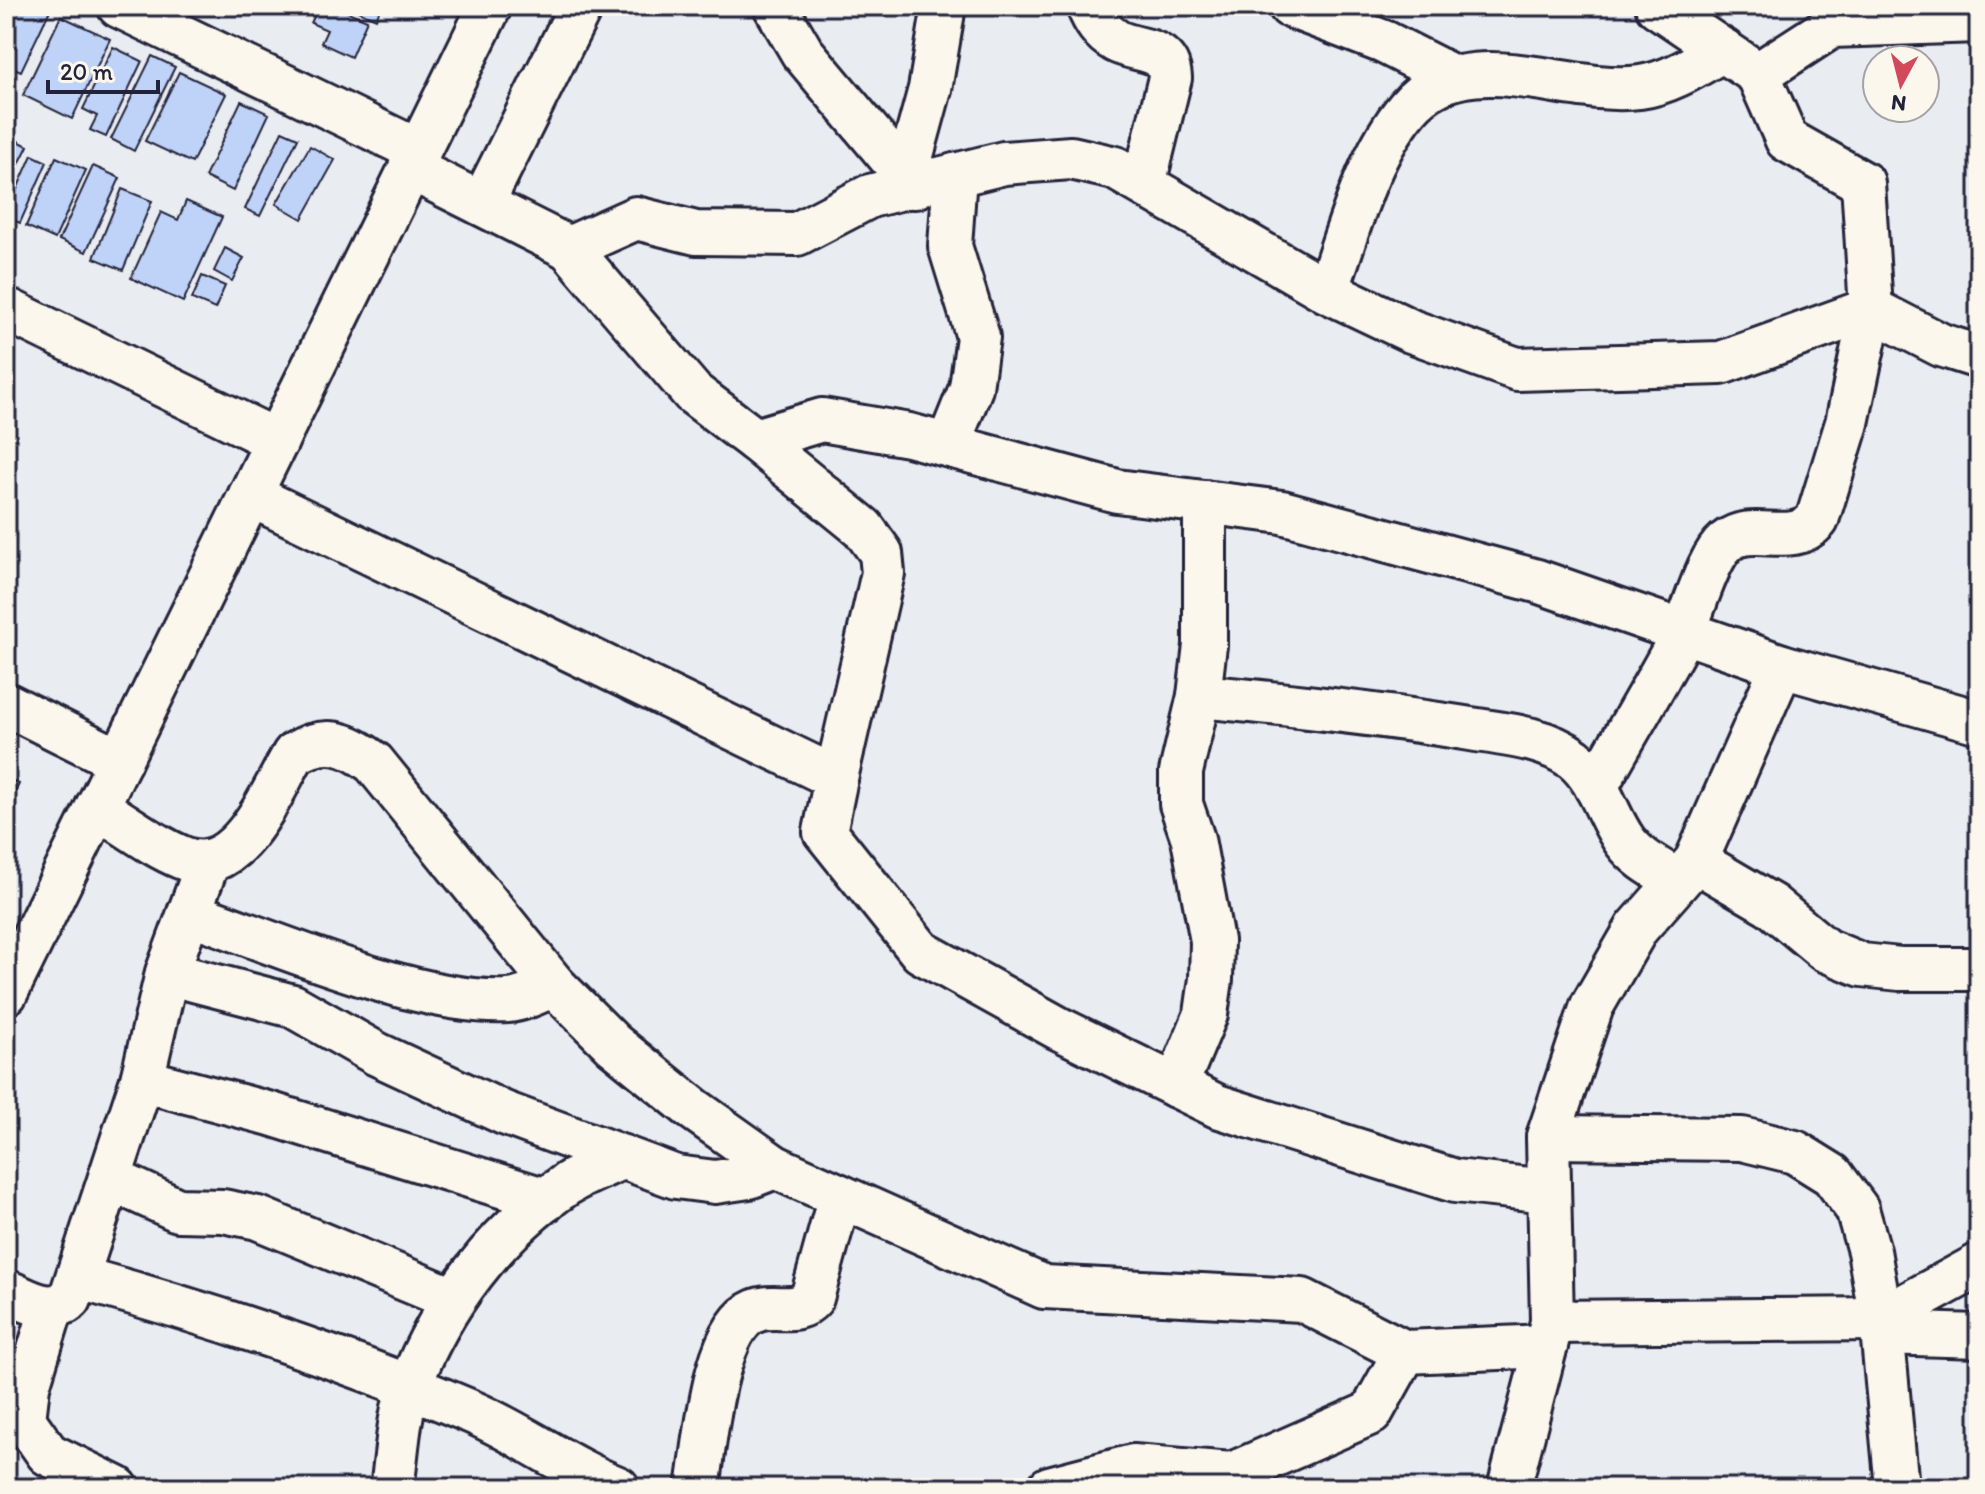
<svg xmlns="http://www.w3.org/2000/svg" width="1985" height="1494" viewBox="0 0 1985 1494" font-family="Itim,sans-serif">
  <rect width="100%" height="100%" fill="#e9ecf0"/>
  <filter id="ink" filterUnits="userSpaceOnUse"><feTurbulence type="fractalNoise" baseFrequency=".0125" numOctaves="2"/><feDisplacementMap in="SourceGraphic" scale="16" xChannelSelector="R" yChannelSelector="G"/><feConvolveMatrix kernelMatrix="1 2 1 2 8 2 1 2 1" color-interpolation-filters="sRGB"/></filter>
  <g filter="url(#ink)">
    <g fill="#bfd3f8" stroke="#22223b" stroke-width="2">
      <polygon points="10,6 51,8 21,71 7,65 6,68 6,14"/>
      <polygon points="319,6 334,6 367,20 351,57 321,43 327,30 311,23"/>
      <polygon points="347,6 381,6 376,19"/>
      <polygon points="61,16 110,39 72,119 23,95"/>
      <polygon points="113,47 142,61 106,137 90,130 97,116 83,109"/>
      <polygon points="152,56 175,67 134,151 111,139"/>
      <polygon points="179,72 226,94 192,163 145,141"/>
      <polygon points="241,101 269,114 233,191 205,177"/>
      <polygon points="282,131 298,138 260,216 245,209"/>
      <polygon points="6,135 28,146 6,190"/>
      <polygon points="310,146 335,160 302,219 276,204"/>
      <polygon points="32,155 47,162 20,223 6,217 6,214"/>
      <polygon points="56,157 86,170 55,239 26,226"/>
      <polygon points="93,166 120,178 86,252 59,240"/>
      <polygon points="122,189 152,201 123,270 94,258"/>
      <polygon points="186,201 222,217 183,302 131,278 161,212 178,220"/>
      <polygon points="225,248 244,258 232,281 214,271"/>
      <polygon points="202,276 225,286 215,309 192,299"/>
      <polygon points="6,778 19,784 6,810"/>
    </g>
    <g fill="none" stroke-linecap="round" stroke-linejoin="round">
      <defs>
        <g id="minor">
          <polyline points="119,6 419,151"/>
          <polyline points="775,6 802,52 915,187"/>
          <path d="M1088,6C1094,21 1101,32 1116,41C1138,53 1168,45 1170,78L1144,184"/>
          <polyline points="1290,6 1384,42 1453,77"/>
          <polyline points="1657,6 1758,74 1787,140 1863,183 1871,309 1941,345 1979,357"/>
          <polyline points="1758,74 1832,26 1979,21"/>
          <polyline points="410,168 569,248 636,218 696,233 797,234 870,196 1004,163 1071,158 1115,168 1327,291 1411,331 1517,369 1721,363 1871,309"/>
          <polyline points="906,177 930,89 944,6"/>
          <polyline points="482,204 581,6"/>
          <polyline points="569,248 693,393 755,440 822,420 909,435 1117,491 1282,512 1537,581 1782,666 1979,722"/>
          <path d="M1327,291C1349,230 1366,158 1408,108C1465,40 1566,97 1640,87C1670,83 1697,65 1723,50"/>
          <polyline points="6,309 277,441"/>
          <polyline points="755,440 863,528 881,553 883,573 836,778"/>
          <polyline points="948,445 971,388 978,337 950,246 955,175"/>
          <polyline points="250,495 836,778 825,832 921,952 1058,1028 1217,1106 1455,1181 1548,1191"/>
          <path d="M1199,696C1286,704 1372,713 1458,727C1496,734 1542,735 1574,759C1599,779 1607,816 1625,841C1639,860 1659,869 1678,881"/>
          <polyline points="6,704 120,761"/>
          <path d="M1596,787C1624,737 1654,687 1681,637C1694,613 1706,559 1726,542C1753,520 1791,549 1817,520L1847,423L1871,309"/>
          <path d="M97,807C125,824 153,846 183,858C238,880 271,792 294,754C324,735 347,742 374,763L554,985L613,1044L692,1108L775,1167L1044,1287L1302,1300L1405,1352L1546,1346"/>
          <polyline points="1696,861 1771,905 1825,950 1862,965 1900,969 1979,969"/>
          <path d="M189,913C276,943 419,1006 508,1001C523,1000 540,991 554,985"/>
          <polyline points="167,973 293,1006 377,1054 504,1113 676,1177 715,1182 749,1177 775,1167"/>
          <polyline points="6,993 490,6"/>
          <polyline points="142,1080 271,1114 546,1200"/>
          <polyline points="1176,1086 1206,1014 1211,979 1212,941 1193,839 1181,804 1181,772 1199,696 1205,645 1205,502"/>
          <polyline points="1548,1137 1742,1139 1795,1152 1832,1175 1857,1209 1869,1251 1881,1319 1897,1488"/>
          <polyline points="111,1179 178,1210 223,1211 258,1218 453,1299"/>
          <path d="M80,1278C213,1315 344,1358 472,1412C523,1434 567,1468 618,1488"/>
          <path d="M6,1291C28,1300 49,1316 70,1299L142,1080L167,973L208,862"/>
          <polyline points="52,1307 28,1386 24,1420 48,1454 117,1488"/>
          <polyline points="1552,1322 1881,1319 1979,1265"/>
          <polyline points="1882,1333 1979,1336"/>
          <path d="M392,1488C397,1456 398,1415 410,1385C442,1304 495,1233 567,1184C584,1173 605,1166 623,1157"/>
          <path d="M698,1488C705,1447 713,1328 755,1311C774,1303 797,1316 812,1298L840,1196"/>
          <polyline points="1049,1488 1133,1466 1232,1474 1371,1413 1405,1352"/>
          <polyline points="1509,1488 1552,1322 1548,1137 1592,1006 1637,928 1696,861 1782,666"/>
        </g>
      </defs>
      <use href="#minor" stroke="#22223b" stroke-width="48"/>
      <use href="#minor" stroke="#fbf7ec" stroke-width="42"/>
    </g>
  </g>
  <rect width="1985" height="1494" fill="none" stroke="#fbf7ec" stroke-width="32"/>
  <rect x="16" y="16" width="1953" height="1462" fill="none" stroke="#22223b" stroke-width="3" filter="url(#ink)"/>
  <g transform="translate(1901 84) rotate(187)"><circle r="38" fill="#fbf7ec" stroke="#a4a2a5" stroke-width="2"/>
  <path d="M0-6L14 30L0 20L-14 30Z" fill="#d1495b"/>
  <text y="-12" font-size="22" font-weight="bold" text-anchor="middle" fill="#22223b">N</text>
  </g>
  <path d="M48 80v12h110v-12" fill="none" stroke="#22223b" stroke-width="4"/>
  <text x="60" y="80" font-size="24" fill="#22223b" stroke="#fbf7ec" stroke-width="6" paint-order="stroke">20 m</text>
</svg>
